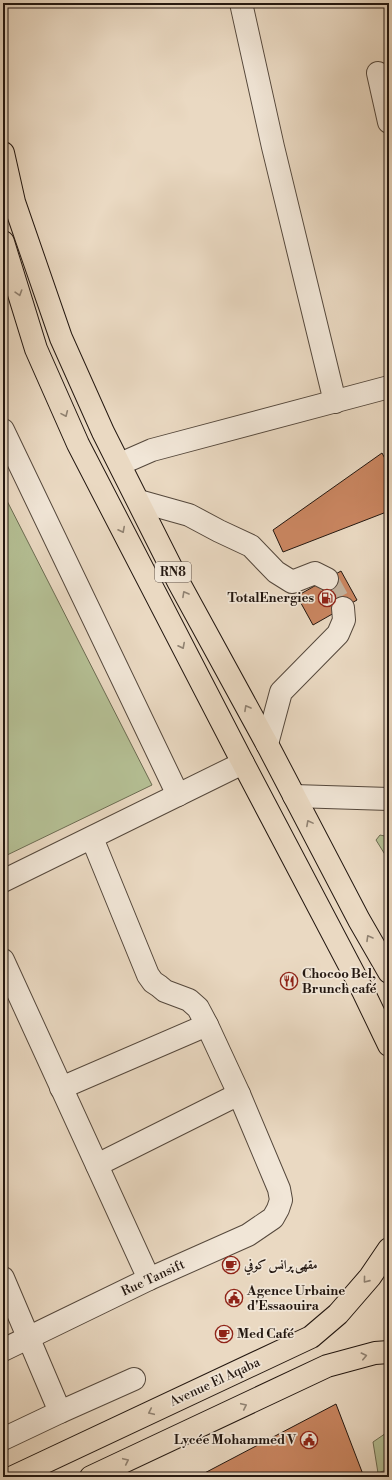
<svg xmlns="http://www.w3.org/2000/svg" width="392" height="1480" viewBox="0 0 392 1480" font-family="'Libre Bodoni',Amiri,serif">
  <rect width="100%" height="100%" fill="#ead9c2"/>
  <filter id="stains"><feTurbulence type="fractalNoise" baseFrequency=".005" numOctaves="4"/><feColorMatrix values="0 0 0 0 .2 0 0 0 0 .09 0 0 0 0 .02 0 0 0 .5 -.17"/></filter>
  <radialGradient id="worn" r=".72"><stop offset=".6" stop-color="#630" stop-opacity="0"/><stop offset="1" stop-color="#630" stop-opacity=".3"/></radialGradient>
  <g fill="#b5c095" stroke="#6c6c52">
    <polygon points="3,493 152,785 3,857"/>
    <polygon points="380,835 389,837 389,861 376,840"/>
    <polygon points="389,1431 389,1469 378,1473 373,1442"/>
  </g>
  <g fill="#ca8661" stroke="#231710">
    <polygon points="382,453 389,466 389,511 283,552 273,530"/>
    <polygon points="341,571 357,600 313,625 297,596"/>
    <polygon points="336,1404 364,1477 197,1477"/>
  </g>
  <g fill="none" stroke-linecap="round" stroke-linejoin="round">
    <polyline stroke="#c2b29e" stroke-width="22" stroke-dasharray="22 11" stroke-linecap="butt" points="327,579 343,608"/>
    <defs>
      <g id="minor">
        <polyline points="241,3 273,147 335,402"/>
        <polyline points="378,73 389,122"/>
        <polyline points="3,430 178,795"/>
        <polyline points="120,464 152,450 389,387"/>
        <polyline points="139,501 189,515 219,531 251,546 276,572 292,582 315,573 327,579"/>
        <polyline points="267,744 281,692 338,634 344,620 343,608"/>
        <polyline points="294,796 389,799"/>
        <polyline points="92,838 148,975 153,982 159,986 165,991 189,1000 198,1008 207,1025 239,1094"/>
        <polyline points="3,881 243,763"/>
        <polyline points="3,960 149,1279"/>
        <polyline points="61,1088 207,1025"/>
        <polyline points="3,1278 60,1412"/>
        <polyline points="3,1350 149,1279 248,1235 273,1218 278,1209 281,1200 279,1189 239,1094 97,1165"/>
        <polyline points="3,1439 60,1412 134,1379"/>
      </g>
      <g id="major">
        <polyline points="13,1477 311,1337 338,1314 370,1277 389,1249"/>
        <polyline points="91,1477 327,1366 375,1353 389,1352"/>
      </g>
      <g id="highway">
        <polyline points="3,153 14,202 61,338 103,432 179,583 267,744 359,920 389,972"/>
        <polyline points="3,242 36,349 78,444 243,763 364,993 389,1045"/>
      </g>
    </defs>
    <use href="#minor" stroke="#55483c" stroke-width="24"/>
    <use href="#major" stroke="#231710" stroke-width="24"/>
    <use href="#highway" stroke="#231710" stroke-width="24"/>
    <use href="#minor" stroke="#f1e6d7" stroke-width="22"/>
    <use href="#major" stroke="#ead9c2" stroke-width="22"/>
    <use href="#highway" stroke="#ead9c2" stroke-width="22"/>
  </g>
  <defs><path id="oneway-chevron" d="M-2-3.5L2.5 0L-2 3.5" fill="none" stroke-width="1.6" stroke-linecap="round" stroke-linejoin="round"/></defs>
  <g stroke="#908272">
    <use href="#oneway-chevron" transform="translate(19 293) rotate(73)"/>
    <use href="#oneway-chevron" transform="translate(65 414) rotate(66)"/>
    <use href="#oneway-chevron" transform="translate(122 530) rotate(63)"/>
    <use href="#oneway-chevron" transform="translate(185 594) rotate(-119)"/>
    <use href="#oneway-chevron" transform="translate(182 646) rotate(63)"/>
    <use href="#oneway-chevron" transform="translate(247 708) rotate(-119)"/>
    <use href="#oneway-chevron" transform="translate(309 823) rotate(-118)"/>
    <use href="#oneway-chevron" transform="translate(369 938) rotate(-120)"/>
    <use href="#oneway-chevron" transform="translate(366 1280) rotate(129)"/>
    <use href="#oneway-chevron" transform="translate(364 1356) rotate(-13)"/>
    <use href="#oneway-chevron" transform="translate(244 1406) rotate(-25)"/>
    <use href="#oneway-chevron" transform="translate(151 1412) rotate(155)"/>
    <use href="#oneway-chevron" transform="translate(126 1461) rotate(-25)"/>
  </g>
  <defs>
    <symbol id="fuel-ring" viewBox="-11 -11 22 22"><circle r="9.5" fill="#f1e6d7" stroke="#8f2418" stroke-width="1.5"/><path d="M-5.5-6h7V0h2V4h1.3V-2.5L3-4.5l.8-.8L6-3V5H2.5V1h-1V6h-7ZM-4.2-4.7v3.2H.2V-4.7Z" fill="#8f2418"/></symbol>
    <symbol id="restaurant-ring" viewBox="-11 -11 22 22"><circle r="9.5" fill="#f1e6d7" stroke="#8f2418" stroke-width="1.5"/><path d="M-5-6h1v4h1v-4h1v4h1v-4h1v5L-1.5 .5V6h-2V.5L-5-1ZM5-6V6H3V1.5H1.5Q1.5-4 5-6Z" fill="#8f2418"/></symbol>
    <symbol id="cafe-ring" viewBox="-11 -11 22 22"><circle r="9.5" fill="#f1e6d7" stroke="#8f2418" stroke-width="1.5"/><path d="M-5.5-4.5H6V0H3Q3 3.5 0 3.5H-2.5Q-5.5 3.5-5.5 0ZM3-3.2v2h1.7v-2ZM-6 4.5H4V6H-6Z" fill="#8f2418"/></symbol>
    <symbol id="civic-ring" viewBox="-11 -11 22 22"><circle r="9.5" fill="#f1e6d7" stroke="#8f2418" stroke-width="1.5"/><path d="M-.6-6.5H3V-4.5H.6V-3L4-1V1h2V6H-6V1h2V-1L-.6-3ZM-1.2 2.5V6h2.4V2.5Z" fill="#8f2418"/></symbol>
  </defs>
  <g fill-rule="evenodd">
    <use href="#fuel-ring" x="317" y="588" width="20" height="20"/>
    <use href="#restaurant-ring" x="279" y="971" width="20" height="20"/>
    <use href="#cafe-ring" x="221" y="1255" width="20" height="20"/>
    <use href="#civic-ring" x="224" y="1288" width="20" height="20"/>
    <use href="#cafe-ring" x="214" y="1324" width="20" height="20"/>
    <use href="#civic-ring" x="299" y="1430" width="20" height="20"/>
  </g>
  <g text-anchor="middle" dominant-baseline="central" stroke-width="3.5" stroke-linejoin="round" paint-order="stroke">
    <rect fill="#f1e6d7" stroke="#61554c" stroke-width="1" x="155" y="562" width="36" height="20" rx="3"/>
    <g font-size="12" font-weight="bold" fill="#231710">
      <text x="173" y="572">RN8</text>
    </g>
    <g font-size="13" font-weight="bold" fill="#231710" stroke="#f1e6d7" text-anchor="start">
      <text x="314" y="598" text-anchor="end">TotalEnergies</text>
      <text x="302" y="974">Chocoo Bel,<tspan x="302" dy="15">Brunch café</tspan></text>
      <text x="244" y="1265">مقهى پرانس كوفي</text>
      <text x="247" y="1291">Agence Urbaine<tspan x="247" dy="15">d'Essaouira</tspan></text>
      <text x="237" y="1334">Med Café</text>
      <text x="296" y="1440" text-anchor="end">Lycée Mohammed V</text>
    </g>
    <g font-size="13" fill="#231710" stroke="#f1e6d7">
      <text transform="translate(153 1278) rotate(-25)">Rue Tansift</text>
      <text transform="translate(215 1382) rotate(-25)">Avenue El Aqaba</text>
    </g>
  </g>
  <rect width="392" height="1480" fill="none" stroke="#ead9c2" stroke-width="16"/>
  <rect x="4" y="4" width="384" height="1472" fill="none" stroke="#231710" stroke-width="2"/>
  <rect x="8" y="8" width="376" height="1464" fill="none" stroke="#231710"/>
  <rect width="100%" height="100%" filter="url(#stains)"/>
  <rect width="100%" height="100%" fill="url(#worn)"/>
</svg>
